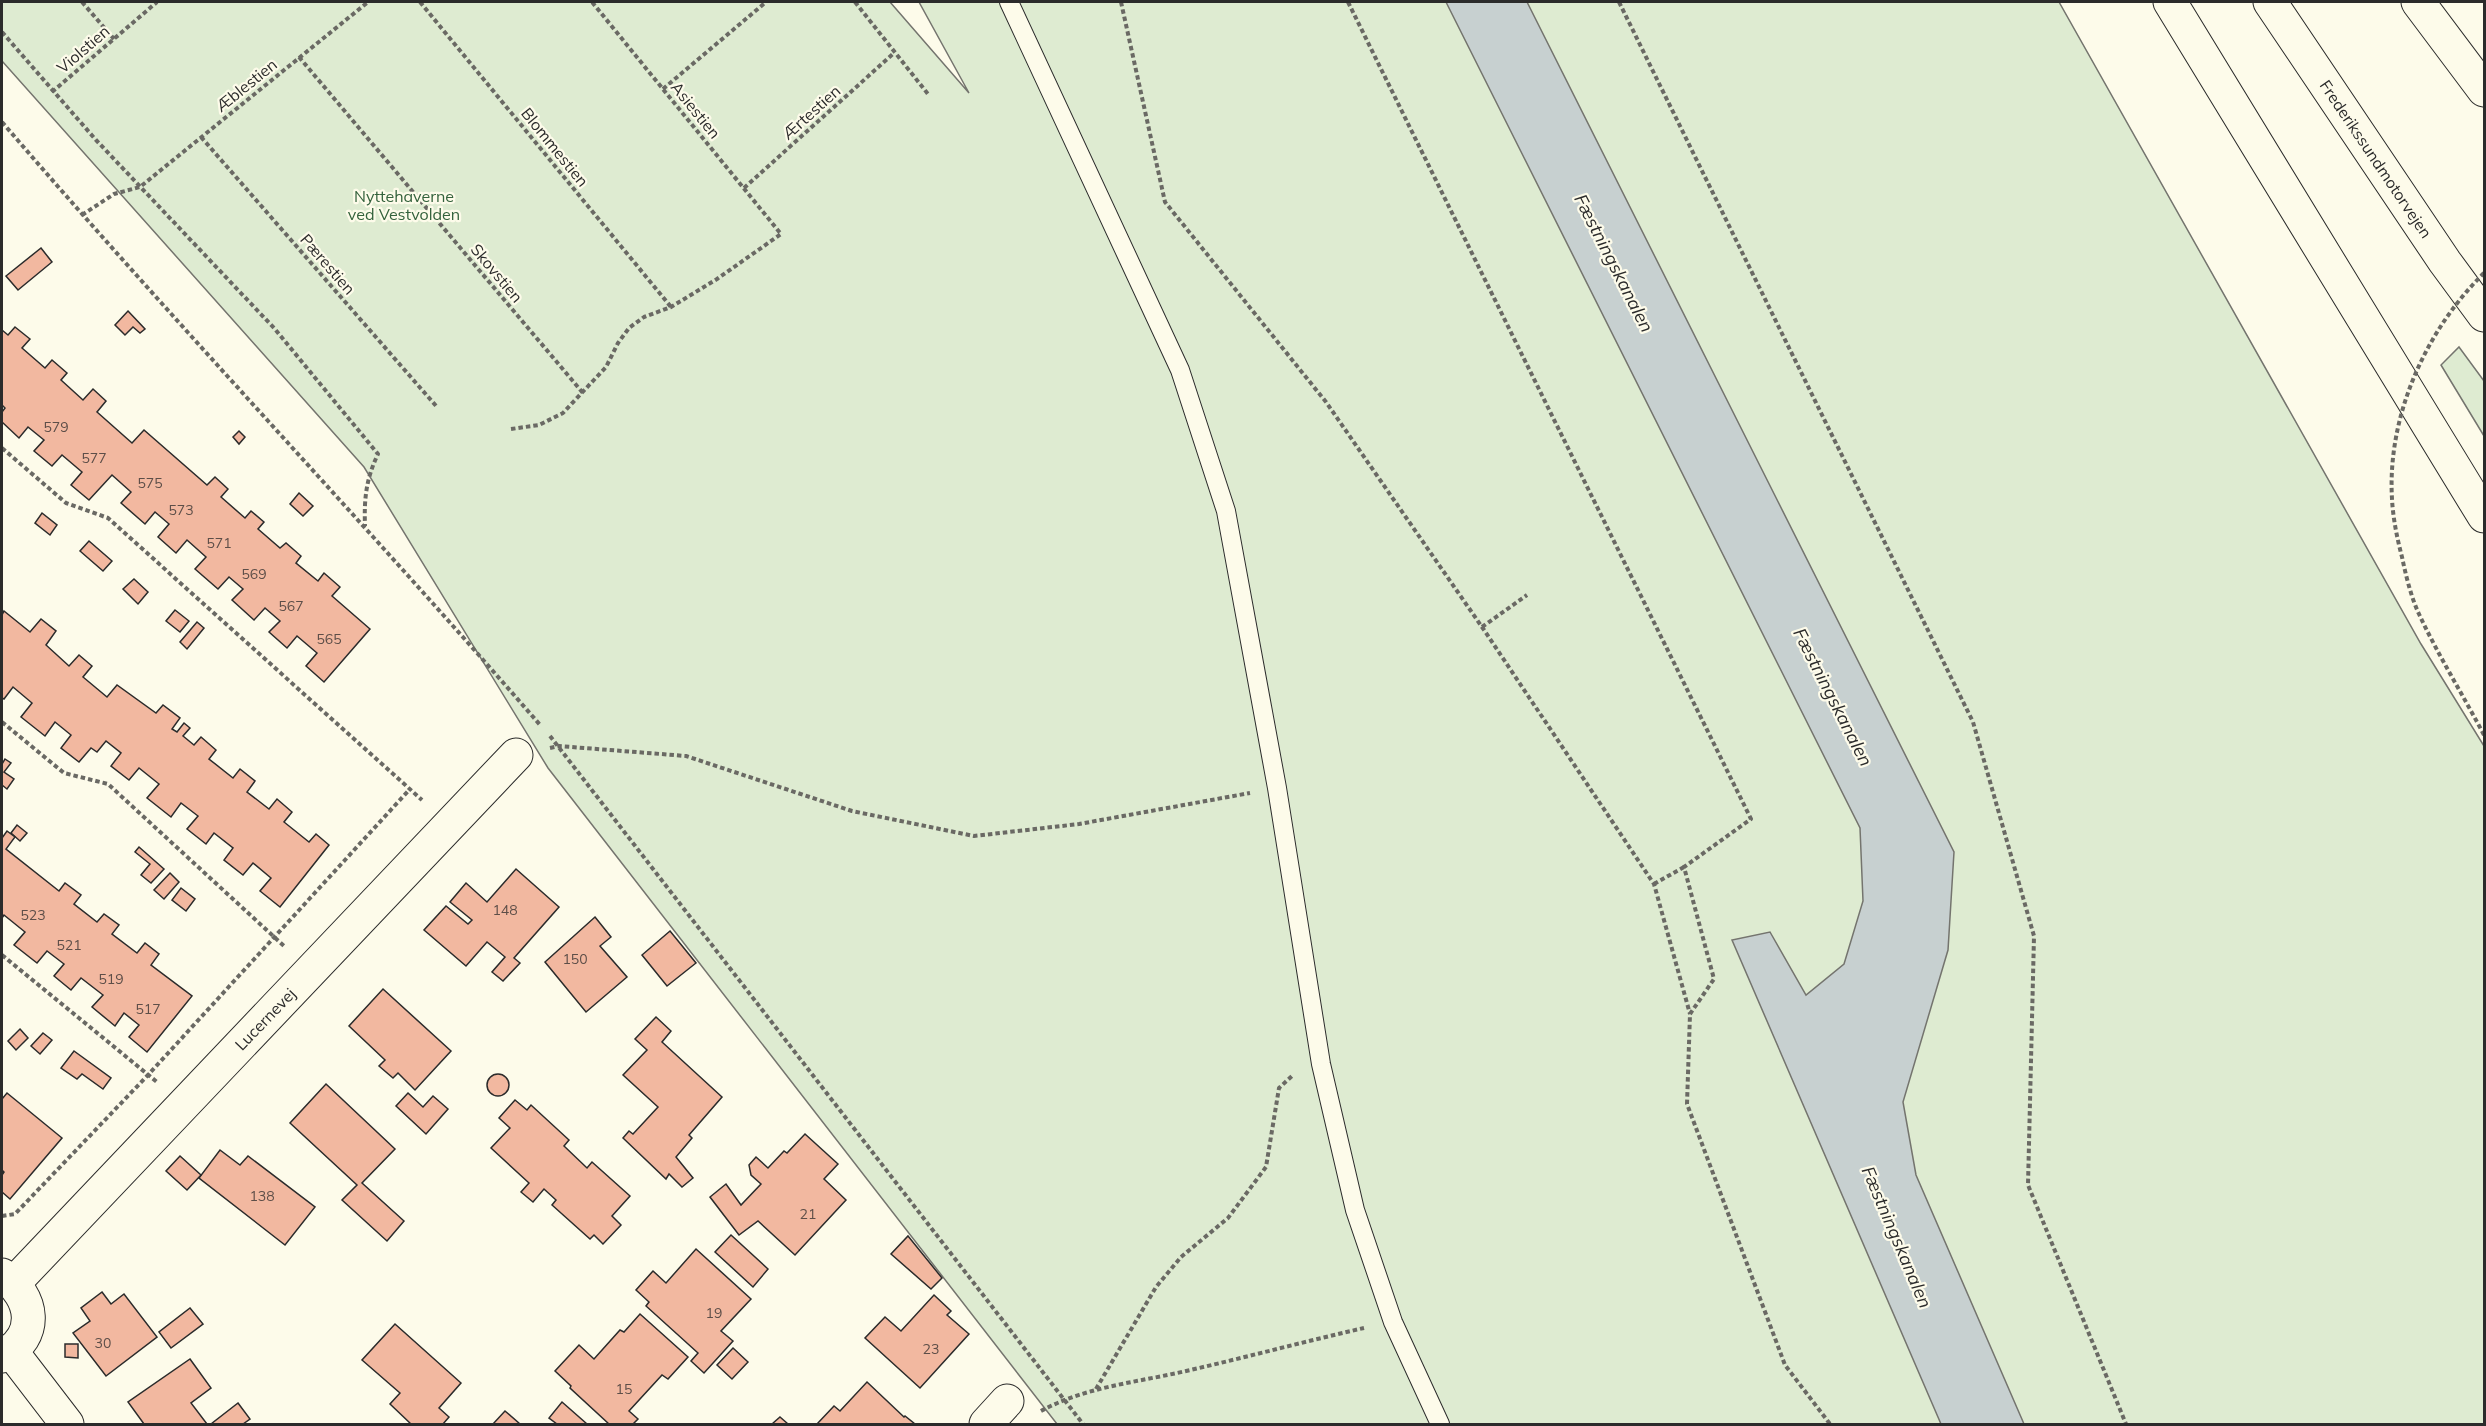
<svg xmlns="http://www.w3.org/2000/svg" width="2486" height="1426" viewBox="0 0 2486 1426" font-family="Mulish,sans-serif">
  <rect width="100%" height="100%" fill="#fdfbea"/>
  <g fill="#deebd1" stroke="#74746e" stroke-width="1.5">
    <polygon points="2,2 890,2 969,93 919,2 2059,2 2421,644 2484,746 2484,1424 1057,1424 548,768 364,467 2,61"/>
    <polygon points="2459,347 2484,381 2484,436 2441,365"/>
  </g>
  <polygon fill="#c7d0d0" stroke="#74746e" stroke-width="1.5" points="1446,2 1527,2 1954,852 1948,950 1903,1102 1916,1175 2024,1424 1941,1424 1732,940 1770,932 1806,995 1844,964 1863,901 1860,828"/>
  <g fill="#f2b8a0" stroke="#2b2b2b" stroke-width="1.5">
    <polygon points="41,248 52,262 18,290 6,276"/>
    <polygon points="128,311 145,329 140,333 133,327 125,335 115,325"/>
    <polygon points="15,327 30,339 22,348 45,368 52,360 67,373 61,380 83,400 93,389 106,401 97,412 132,443 144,430 207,485 215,477 228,489 221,497 245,518 251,511 264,522 258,529 280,548 286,543 301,556 296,563 318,581 324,573 340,587 332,596 370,629 324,682 306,666 317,653 297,636 287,648 269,632 280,621 265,608 254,620 232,600 243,589 229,577 218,589 195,569 206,557 187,540 176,553 158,537 169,524 155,512 145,524 121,503 131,492 112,475 89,500 71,485 82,472 62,455 52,466 34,451 44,440 28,427 19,438 2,422 2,412 5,408 2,405 2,330 8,335"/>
    <polygon points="239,431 245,437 239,444 233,437"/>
    <polygon points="299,493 313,506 303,516 290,504"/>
    <polygon points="42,513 57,525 50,535 35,523"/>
    <polygon points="89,541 112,561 103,571 80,551"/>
    <polygon points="134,579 148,592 138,604 123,589"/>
    <polygon points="175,610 189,621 180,632 166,621"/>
    <polygon points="4,611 30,632 41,619 56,631 46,645 69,666 79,655 92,666 83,677 107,697 117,685 156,713 163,705 180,718 172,729 177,732 184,723 190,728 183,736 194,745 201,737 216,750 209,759 233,778 240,769 255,781 247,792 269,809 277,799 292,812 284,822 309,842 316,834 329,845 280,907 260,891 271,878 253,863 243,875 224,860 233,848 214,833 206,844 187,829 198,816 181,803 171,817 147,798 159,784 139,768 129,780 111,766 121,753 106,741 97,752 91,748 79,762 61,748 71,735 55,722 45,736 21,717 32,703 13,687 4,699 2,698 2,615"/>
    <polygon points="197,622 204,628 187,649 180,642"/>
    <polygon points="5,759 11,763 4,772 14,779 7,789 2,785 2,764"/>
    <polygon points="17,825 27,833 20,841 11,833"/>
    <polygon points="7,831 15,837 6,849 59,891 65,883 81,895 74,904 97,922 104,914 119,925 112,934 137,953 145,943 159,954 151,965 192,996 147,1052 129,1037 139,1025 124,1013 115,1026 92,1007 103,995 81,978 71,990 54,976 64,964 47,951 37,963 14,945 25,932 4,915 2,918 2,838"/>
    <polygon points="139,847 164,869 151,883 141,875 150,864 135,852"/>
    <polygon points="516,869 559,907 514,958 520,963 503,981 492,972 505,957 487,942 466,966 424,930 446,906 468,924 472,920 450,902 466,883 487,902"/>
    <polygon points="170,873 179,882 164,899 154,890"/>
    <polygon points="181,888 195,899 186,911 172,900"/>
    <polygon points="595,917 611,937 600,946 627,977 586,1012 545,962"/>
    <polygon points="670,931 696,963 667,986 642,955"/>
    <polygon points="383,989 451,1051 415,1090 398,1073 393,1078 379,1066 385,1060 349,1026"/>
    <polygon points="656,1017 671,1031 662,1042 722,1097 689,1135 692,1138 676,1157 693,1178 682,1187 669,1174 666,1179 623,1138 629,1131 633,1134 658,1107 623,1075 647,1050 635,1039"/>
    <polygon points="20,1029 28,1038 16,1050 8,1041"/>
    <polygon points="43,1033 52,1040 40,1054 31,1046"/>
    <polygon points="74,1051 111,1078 103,1089 82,1074 77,1079 61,1068"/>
    <circle cx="498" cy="1085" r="11"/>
    <polygon points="326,1084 395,1149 362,1183 404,1221 387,1241 342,1200 357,1185 290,1123"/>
    <polygon points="7,1093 62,1138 10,1199 2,1192 2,1175 4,1172 2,1170 2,1099"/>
    <polygon points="408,1093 423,1107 433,1096 448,1109 426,1134 396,1106"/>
    <polygon points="515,1100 527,1110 531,1105 569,1140 564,1146 587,1168 592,1162 630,1196 612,1216 621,1225 603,1244 594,1235 590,1239 552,1205 556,1200 544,1189 533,1202 521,1192 529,1183 491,1148 510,1128 499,1118"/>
    <polygon points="805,1134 838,1164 824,1179 846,1200 795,1255 758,1221 739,1235 710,1197 726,1184 741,1205 761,1184 751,1175 749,1165 756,1157 768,1168 784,1151 787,1153"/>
    <polygon points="220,1150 240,1165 248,1156 315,1207 285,1245 199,1178"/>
    <polygon points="180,1156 201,1175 187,1190 166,1171"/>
    <polygon points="731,1235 768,1269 753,1287 715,1252"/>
    <polygon points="908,1236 942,1278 931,1289 891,1254"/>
    <polygon points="696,1249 751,1299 721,1331 733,1341 704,1373 691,1361 698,1353 646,1306 649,1302 636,1290 653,1271 666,1283"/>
    <polygon points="102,1292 111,1304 124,1294 157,1337 106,1376 73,1333 90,1321 81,1308"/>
    <polygon points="934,1295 951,1311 947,1315 969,1334 920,1388 865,1338 885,1317 901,1331"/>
    <polygon points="190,1308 203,1324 171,1348 159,1332"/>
    <polygon points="640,1314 688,1357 668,1379 662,1375 629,1411 638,1419 633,1424 609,1424 570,1388 571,1386 555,1371 579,1345 594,1359 620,1330 624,1332"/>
    <polygon points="395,1324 461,1383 439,1408 449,1417 443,1424 411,1424 390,1404 400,1393 362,1360"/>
    <polygon points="65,1344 78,1344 78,1358 65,1357"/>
    <polygon points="733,1348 748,1362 732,1379 717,1365"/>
    <polygon points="190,1359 211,1388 191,1403 207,1424 144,1424 128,1402"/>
    <polygon points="867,1382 904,1417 905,1416 915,1424 817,1424 834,1406 840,1411"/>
    <polygon points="562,1402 587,1424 557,1424 549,1418"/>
    <polygon points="238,1403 250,1419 243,1424 211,1424"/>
    <polygon points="505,1411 520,1424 493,1424"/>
    <polygon points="780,1417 788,1424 772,1424"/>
  </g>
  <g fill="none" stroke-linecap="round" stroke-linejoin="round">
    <defs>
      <polyline id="service" points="1009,2 1180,370 1226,511 1277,788 1321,1064 1355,1210 1393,1322 1440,1424"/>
      <g id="minor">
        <path d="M2,1275C34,1296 40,1337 2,1356"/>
        <polyline points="14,1283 516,755"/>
        <polyline points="11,1351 67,1424"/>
        <polyline points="986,1424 1007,1401"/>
      </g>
      <g id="motorway">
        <polyline points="2170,2 2484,516"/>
        <polyline points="2270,2 2445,262 2484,315"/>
        <polyline points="2418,2 2484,90"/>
      </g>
    </defs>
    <use href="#service" stroke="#2b2b2b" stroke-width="20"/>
    <use href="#minor" stroke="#2b2b2b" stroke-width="35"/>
    <use href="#motorway" stroke="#2b2b2b" stroke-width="35"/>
    <g stroke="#6a6964" stroke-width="4" stroke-dasharray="4.5 3" stroke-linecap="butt">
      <polyline points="82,2 114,39"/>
      <polyline points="420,2 671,307"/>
      <polyline points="855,2 928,94"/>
      <polyline points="1121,2 1165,202 1326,402 1482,627 1654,884 1690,1014"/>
      <polyline points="1348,2 1751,819 1684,867 1714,979 1690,1014 1687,1104 1785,1365 1830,1424"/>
      <polyline points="1619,2 1973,722 2034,936 2028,1185 2126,1424"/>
      <path d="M2,32L96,140L274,328L378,454C366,479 364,499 365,526"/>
      <polyline points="299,57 583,393"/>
      <polyline points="663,89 766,2"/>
      <polyline points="52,92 157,2"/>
      <path d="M2,122C178,327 364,522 541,726"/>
      <polyline points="201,137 437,407"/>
      <polyline points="744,188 894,53"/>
      <polyline points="82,215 114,194 140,187 368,2"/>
      <polyline points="511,429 539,425 563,413 606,367 618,343 629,328 644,317 671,307 717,279 781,234 592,2"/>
      <polyline points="2,448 66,503 108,518 422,800"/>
      <polyline points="1482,627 1527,595"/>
      <polyline points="2,722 64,773 108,784 284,946"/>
      <polyline points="550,736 1083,1424"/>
      <polyline points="550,748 559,746 686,756 852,811 974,836 1079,824 1250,793"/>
      <polyline points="1654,884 1684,867"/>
      <polyline points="2,955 157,1082"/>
      <polyline points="2,1216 15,1214 148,1075 410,789"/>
      <polyline points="1096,1389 1156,1287 1181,1257 1228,1218 1266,1167 1279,1088 1293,1075"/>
      <path d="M1041,1411C1083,1388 1131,1383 1177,1373C1240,1359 1302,1342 1364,1328"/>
    </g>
    <use href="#service" stroke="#fdfbea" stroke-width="18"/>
    <use href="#minor" stroke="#fdfbea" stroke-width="33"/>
    <use href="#motorway" stroke="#fdfbea" stroke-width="33"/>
    <path stroke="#6a6964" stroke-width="4" stroke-dasharray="4.5 3" stroke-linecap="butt" d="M2484,273C2426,330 2387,416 2392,499C2393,518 2397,538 2402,557C2406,576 2411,597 2419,614C2438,655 2463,695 2484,735"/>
  </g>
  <g text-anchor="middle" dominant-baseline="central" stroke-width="4.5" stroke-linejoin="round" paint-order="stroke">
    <g font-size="14" fill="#5d4e48">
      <text x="56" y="427">579</text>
      <text x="94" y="458">577</text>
      <text x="150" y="483">575</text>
      <text x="181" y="510">573</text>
      <text x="219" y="543">571</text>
      <text x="254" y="574">569</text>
      <text x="291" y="606">567</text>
      <text x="329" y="639">565</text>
      <text x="505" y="910">148</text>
      <text x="33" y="915">523</text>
      <text x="69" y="945">521</text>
      <text x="575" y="959">150</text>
      <text x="111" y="979">519</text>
      <text x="148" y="1009">517</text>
      <text x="262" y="1196">138</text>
      <text x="808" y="1214">21</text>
      <text x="714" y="1313">19</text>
      <text x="103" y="1343">30</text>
      <text x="931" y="1349">23</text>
      <text x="624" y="1389">15</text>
    </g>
    <g font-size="16" fill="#2b2b2b" stroke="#fdfbea">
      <text transform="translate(83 49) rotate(-41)">Violstien</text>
      <text transform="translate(246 85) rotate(-39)">Æblestien</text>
      <text transform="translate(696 110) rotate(51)">Asiestien</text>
      <text transform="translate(811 112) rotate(-42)">Ærtestien</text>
      <text transform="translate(555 147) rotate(51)">Blommestien</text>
      <text transform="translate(2376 159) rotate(56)">Frederikssundmotorvejen</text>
      <text transform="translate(328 264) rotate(49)">Pærestien</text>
      <text transform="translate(497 273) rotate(50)">Skovstien</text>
      <text transform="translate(265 1019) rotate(-46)">Lucernevej</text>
    </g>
    <g font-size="16" fill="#34623c" stroke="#fdfbea">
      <text x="404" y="196">Nyttehaverne<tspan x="404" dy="18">ved Vestvolden</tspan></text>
    </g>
    <g font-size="18" font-style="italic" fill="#2b2b2b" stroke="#fdfbea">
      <text transform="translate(1614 263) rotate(63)">Fæstningskanalen</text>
      <text transform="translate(1833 697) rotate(63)">Fæstningskanalen</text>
      <text transform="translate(1897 1237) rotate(67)">Fæstningskanalen</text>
    </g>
  </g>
  <rect width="2486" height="1426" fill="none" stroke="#2b2b2b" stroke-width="6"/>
</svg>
